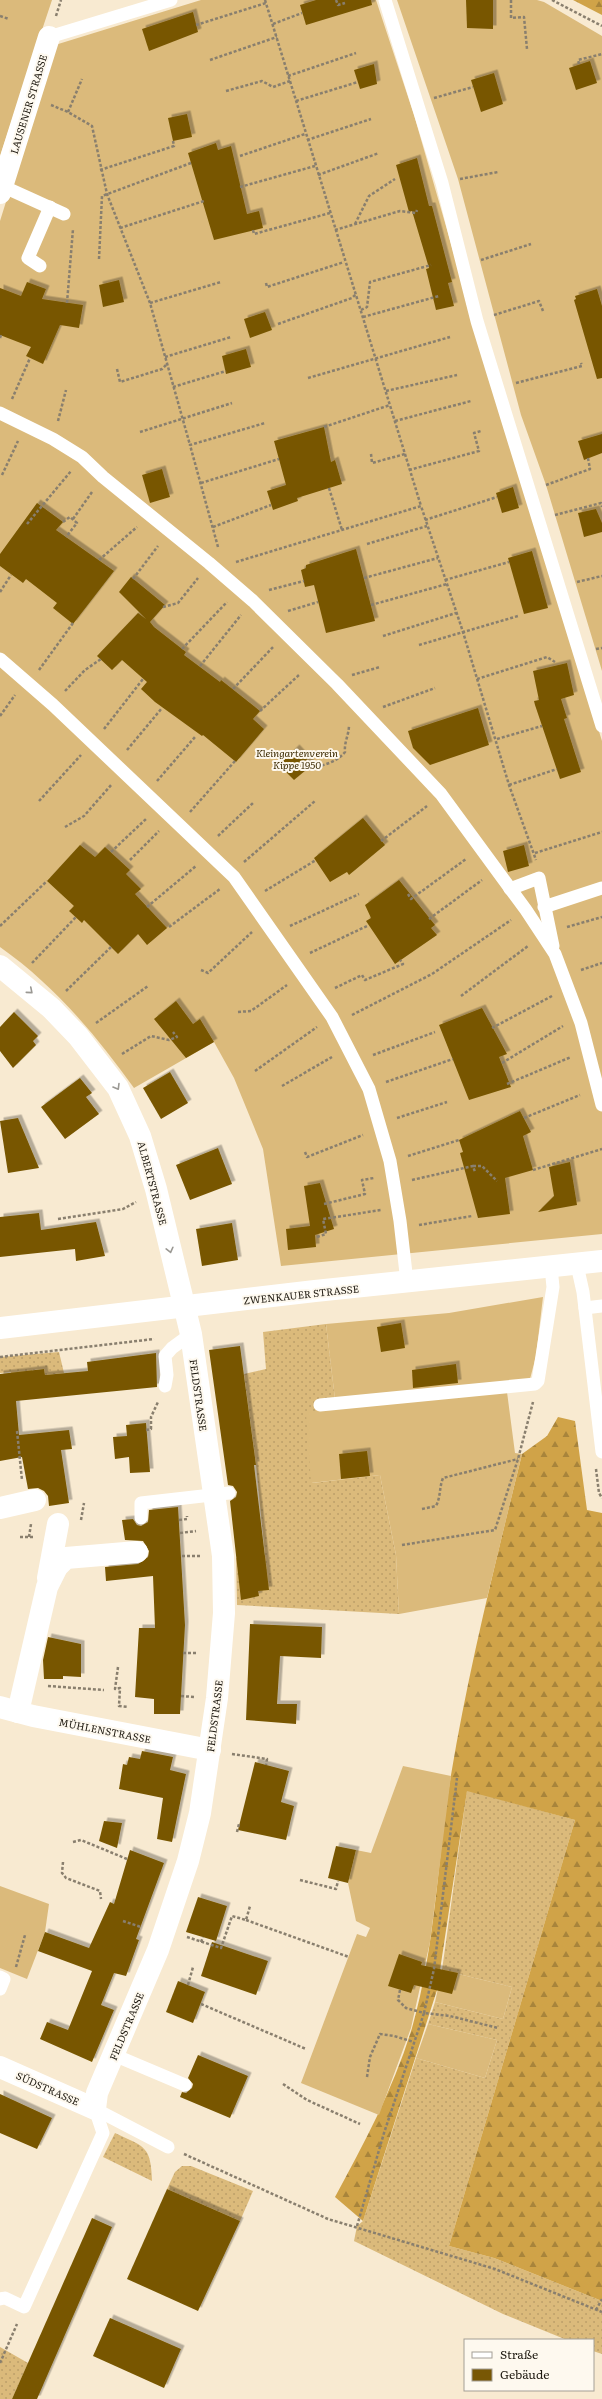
<svg xmlns="http://www.w3.org/2000/svg" width="602" height="2399" viewBox="0 0 602 2399" font-family="Literata,serif">
  <defs>
    <pattern id="grass-dots" width="8" height="8" patternUnits="userSpaceOnUse"><rect width="8" height="8" fill="#dbba7b"/><path d="M2 2h.1M6 6h.1" fill="none" stroke="#bc9f69" stroke-width="1.8" stroke-linecap="round"/></pattern>
    <pattern id="forest-firs" width="22" height="20" patternUnits="userSpaceOnUse"><rect width="22" height="20" fill="#d0a348"/><path d="M5 1l3.5 6h-7zM16 11l3.5 6h-7z" fill="#a8843b"/></pattern>
    <filter id="shadow"><feDropShadow dx="3.5" dy="-3.5" stdDeviation="0" flood-color="#0004"/></filter>
  </defs>
  <rect width="100%" height="100%" fill="#f8ead1"/>
  <g fill="url(#grass-dots)">
    <polygon points="326,1324 335,1399 315,1412 312,1483 380,1475 396,1555 399,1614 237,1605 236,1558 265,1555 256,1465 244,1374 266,1369 263,1332"/>
    <polygon points="59,1352 64,1373 45,1375 44,1369 32,1370 32,1377 12,1379 11,1372 0,1373 0,1357"/>
    <polygon points="467,1790 575,1820 449,2246 494,2258 602,2301 602,2354 593,2351 593,2340 567,2340 503,2314 354,2241 357,2226 363,2221 416,2058 485,2078 497,2040 428,2024 435,2002 503,2019 512,1987 442,1970"/>
    <path d="M115,2133C145,2147 151,2146 152,2181L103,2157Z"/>
    <polygon points="182,2166 191,2166 253,2191 240,2221 167,2189 175,2172"/>
    <polygon points="0,2347 28,2363 12,2399 0,2399"/>
  </g>
  <g fill="url(#forest-firs)">
    <polygon points="573,0 602,0 602,15"/>
    <path d="M558,1417L575,1421L587,1510L602,1513V2301L494,2258L449,2246L575,1820L467,1791L437,1990L363,2221L335,2197C365,2142 394,2087 412,2028C436,1945 437,1859 451,1775C469,1667 496,1560 522,1454L547,1436Z"/>
  </g>
  <g fill="#dbba7b">
    <polygon points="0,0 52,0 0,156"/>
    <path d="M201,0H376L414,115L495,397L602,741V1234L281,1266L263,1149L234,1078L214,1042L134,1088C96,1035 54,985 0,947V221L55,45Z"/>
    <polygon points="397,0 537,0 544,2 602,36 602,671 546,485 521,415 458,179"/>
    <polygon points="543,1297 536,1356 530,1379 507,1392 515,1453 522,1454 487,1598 399,1614 396,1555 380,1475 311,1483 306,1413 315,1412 314,1401 335,1399 326,1324 449,1313"/>
    <polygon points="403,1766 451,1776 430,1942 411,2028 379,2115 301,2083 357,1934 366,1937 370,1928 356,1921 348,1883 356,1850 371,1853"/>
    <polygon points="0,1886 49,1904 45,1932 27,1979 0,1968"/>
    <polygon points="442,1970 512,1987 503,2019 435,2002"/>
    <polygon points="428,2024 497,2040 485,2078 416,2058"/>
  </g>
  <g fill="#785705" filter="url(#shadow)">
    <polygon points="316,0 371,0 372,5 306,25 300,5"/>
    <polygon points="466,0 493,0 493,29 467,28"/>
    <polygon points="193,12 198,32 149,51 142,29"/>
    <polygon points="590,61 597,83 576,90 569,68"/>
    <polygon points="374,64 377,84 360,89 354,70"/>
    <polygon points="494,73 503,104 481,112 471,80"/>
    <polygon points="187,114 192,137 173,141 168,118"/>
    <polygon points="216,143 218,150 231,146 247,214 259,211 263,228 214,240 188,153"/>
    <polygon points="417,158 429,206 432,206 452,282 448,283 454,306 436,310 426,269 429,268 412,211 409,212 396,165"/>
    <polygon points="119,280 124,302 103,307 99,285"/>
    <polygon points="27,282 46,289 42,299 83,305 79,328 60,325 43,364 26,356 31,347 0,335 0,288 21,296"/>
    <polygon points="597,289 602,306 602,378 597,379 574,300 576,299 575,296"/>
    <polygon points="265,312 272,330 250,338 244,319"/>
    <polygon points="246,349 251,367 226,374 222,356"/>
    <polygon points="324,427 331,462 335,460 342,484 297,498 298,501 273,510 267,491 286,485 274,441"/>
    <polygon points="602,434 602,453 584,460 578,441"/>
    <polygon points="162,469 170,497 150,503 142,475"/>
    <polygon points="513,487 519,508 502,513 496,493"/>
    <polygon points="37,503 63,522 56,530 114,571 73,624 53,608 57,603 26,579 23,583 0,566 0,554"/>
    <polygon points="596,509 602,523 602,532 584,537 578,513"/>
    <polygon points="356,549 375,621 326,633 314,585 305,587 301,570 306,568 306,565"/>
    <polygon points="532,551 548,608 524,614 508,558"/>
    <polygon points="131,577 165,605 150,622 154,627 186,652 184,655 220,682 221,680 260,711 253,719 264,729 236,762 203,735 202,736 155,702 141,689 147,682 122,660 112,670 97,656 138,613 146,619 119,592"/>
    <polygon points="567,663 574,695 561,699 567,718 564,719 581,772 560,779 535,705 534,701 539,700 533,671"/>
    <polygon points="478,708 489,745 430,765 413,748 408,731"/>
    <polygon points="296,748 312,765 294,780 279,765"/>
    <polygon points="363,818 385,845 349,875 347,872 330,882 314,858"/>
    <polygon points="80,845 95,857 105,847 130,870 126,874 141,889 135,894 167,928 147,945 138,934 118,954 84,920 82,923 69,911 74,906 47,881"/>
    <polygon points="524,845 529,866 508,872 503,851"/>
    <polygon points="399,880 435,925 431,928 437,935 395,964 366,921 371,918 365,905"/>
    <polygon points="176,1001 193,1024 200,1019 214,1042 186,1058 154,1019"/>
    <polygon points="482,1008 507,1054 499,1057 511,1087 469,1100 439,1025"/>
    <polygon points="14,1012 38,1036 33,1041 36,1045 13,1068 0,1051 0,1027"/>
    <polygon points="170,1072 188,1103 161,1119 143,1088"/>
    <polygon points="80,1078 92,1093 86,1097 99,1114 65,1139 41,1107"/>
    <polygon points="520,1111 531,1132 523,1136 533,1170 505,1178 510,1214 478,1218 460,1153 463,1152 459,1140"/>
    <polygon points="18,1118 39,1168 8,1173 0,1121"/>
    <polygon points="218,1148 232,1184 190,1200 176,1165"/>
    <polygon points="570,1162 577,1205 538,1212 554,1196 549,1167"/>
    <polygon points="320,1183 334,1229 315,1235 316,1247 288,1250 286,1229 310,1226 304,1186"/>
    <polygon points="39,1213 41,1230 96,1222 105,1256 76,1261 75,1249 0,1257 0,1217"/>
    <polygon points="232,1223 238,1260 202,1266 196,1229"/>
    <polygon points="401,1323 405,1348 381,1352 377,1327"/>
    <polygon points="240,1346 256,1465 254,1465 269,1590 258,1591 259,1596 241,1600 230,1501 236,1497 237,1492 233,1486 228,1485 209,1350"/>
    <polygon points="156,1353 157,1387 16,1401 19,1435 69,1430 72,1449 61,1450 69,1503 49,1506 48,1496 44,1491 38,1488 28,1489 22,1457 0,1461 0,1374 44,1369 45,1375 88,1371 87,1362"/>
    <polygon points="456,1364 458,1383 413,1388 412,1370"/>
    <polygon points="146,1423 150,1472 130,1473 129,1457 115,1459 113,1437 127,1436 126,1425"/>
    <polygon points="367,1451 370,1476 341,1479 339,1454"/>
    <polygon points="178,1507 185,1625 180,1714 154,1714 154,1699 135,1697 139,1628 155,1628 153,1576 106,1581 105,1567 138,1564 148,1557 149,1551 143,1541 125,1540 122,1520 133,1519 137,1525 141,1526 148,1522 149,1510"/>
    <polygon points="250,1624 322,1627 321,1658 280,1656 277,1704 297,1704 296,1724 246,1720"/>
    <polygon points="48,1637 81,1644 81,1677 63,1676 63,1679 44,1679 43,1660"/>
    <polygon points="142,1751 173,1757 170,1770 186,1774 172,1842 157,1839 163,1798 119,1789 123,1764 127,1765 129,1757 140,1759"/>
    <polygon points="255,1762 289,1771 281,1802 294,1806 286,1840 238,1830"/>
    <polygon points="104,1821 122,1823 117,1848 99,1841"/>
    <polygon points="336,1846 356,1850 348,1883 328,1878"/>
    <polygon points="130,1850 164,1863 136,1939 139,1940 126,1976 114,1973 101,2005 114,2010 92,2062 40,2039 47,2022 68,2030 92,1971 38,1951 45,1932 89,1948 110,1902 114,1904"/>
    <polygon points="198,1897 227,1906 216,1941 186,1932"/>
    <polygon points="212,1942 268,1961 256,1995 201,1976"/>
    <polygon points="399,1954 422,1962 421,1965 458,1973 452,1994 414,1985 411,1993 388,1986"/>
    <polygon points="178,1981 205,1992 193,2023 166,2012"/>
    <polygon points="198,2055 248,2076 230,2118 180,2097 182,2092 186,2093 192,2088 193,2084 188,2078"/>
    <polygon points="0,2094 52,2118 37,2149 0,2133"/>
    <polygon points="167,2189 240,2221 198,2311 127,2279"/>
    <polygon points="92,2218 112,2227 37,2399 12,2399"/>
    <polygon points="110,2318 181,2349 164,2388 93,2356"/>
  </g>
  <g fill="none" stroke-linecap="round" stroke-linejoin="round">
    <g stroke="#897f6e" stroke-width="2.5" stroke-dasharray="3 2" stroke-linecap="butt">
      <polyline points="265,0 421,506"/>
      <polyline points="336,0 338,5 345,3"/>
      <polyline points="511,0 511,18 524,17 527,49"/>
      <polyline points="552,0 602,26"/>
      <polyline points="0,16 9,19"/>
      <polyline points="56,16 61,0"/>
      <polyline points="273,24 302,13"/>
      <polyline points="196,25 266,3"/>
      <polyline points="210,60 277,37"/>
      <polyline points="579,64 578,60 602,54"/>
      <polyline points="288,76 356,53"/>
      <polyline points="226,91 262,81 273,87 290,81"/>
      <polyline points="434,98 473,87"/>
      <polyline points="296,101 358,82"/>
      <polyline points="51,105 68,112 92,126 107,194 150,303 190,445"/>
      <polyline points="68,112 82,79"/>
      <polyline points="307,140 371,119"/>
      <polyline points="240,156 305,134"/>
      <polyline points="100,170 174,146 173,141"/>
      <polyline points="318,175 379,153"/>
      <polyline points="460,179 498,172"/>
      <polyline points="240,187 315,166"/>
      <polyline points="355,224 369,196 395,179"/>
      <polyline points="120,228 204,201"/>
      <polyline points="253,230 254,234 330,213"/>
      <polyline points="335,230 400,211 416,213 417,210"/>
      <polyline points="99,259 102,196 191,163"/>
      <polyline points="481,260 531,244"/>
      <polyline points="266,283 267,287 344,262"/>
      <polyline points="67,303 73,229"/>
      <polyline points="150,303 221,282"/>
      <polyline points="361,310 367,307 370,282 431,265"/>
      <polyline points="494,315 539,301 543,311"/>
      <polyline points="363,317 439,296"/>
      <polyline points="278,324 352,298 356,294"/>
      <polyline points="0,338 1,335"/>
      <polyline points="165,357 231,337"/>
      <polyline points="117,369 120,382 162,369 166,365"/>
      <polyline points="308,378 450,337"/>
      <polyline points="516,383 582,366 581,363"/>
      <polyline points="173,387 226,371"/>
      <polyline points="386,391 457,375"/>
      <polyline points="12,399 30,358"/>
      <polyline points="58,421 66,390"/>
      <polyline points="395,421 471,401"/>
      <polyline points="324,427 390,405"/>
      <polyline points="140,432 232,403"/>
      <polyline points="371,454 372,463 405,454"/>
      <polyline points="409,470 479,451 474,433 481,431"/>
      <polyline points="2,475 18,441"/>
      <polyline points="201,483 279,459"/>
      <polyline points="546,485 590,469 588,458"/>
      <polyline points="329,488 342,530"/>
      <polyline points="555,515 601,503 602,507"/>
      <polyline points="73,519 92,492"/>
      <polyline points="425,520 497,497"/>
      <polyline points="63,522 70,517 77,523 66,537"/>
      <polyline points="27,524 71,471"/>
      <polyline points="213,527 271,505"/>
      <polyline points="367,544 427,526"/>
      <polyline points="218,547 190,445 265,423"/>
      <polyline points="99,560 137,527"/>
      <polyline points="236,562 421,506 463,632 509,785 536,860"/>
      <polyline points="364,578 438,558"/>
      <polyline points="133,579 158,546"/>
      <polyline points="445,580 509,562"/>
      <polyline points="577,582 602,576"/>
      <polyline points="269,590 304,581"/>
      <polyline points="0,592 11,575"/>
      <polyline points="371,605 447,584"/>
      <polyline points="163,607 178,603 198,578"/>
      <polyline points="288,611 318,602"/>
      <polyline points="383,636 456,613"/>
      <polyline points="419,645 518,616"/>
      <polyline points="182,649 227,602"/>
      <polyline points="596,649 602,648"/>
      <polyline points="200,666 241,615"/>
      <polyline points="39,670 73,623"/>
      <polyline points="352,675 380,667"/>
      <polyline points="477,679 547,657 555,662"/>
      <polyline points="233,689 274,646"/>
      <polyline points="65,691 85,670 101,659"/>
      <polyline points="383,707 435,688"/>
      <polyline points="260,711 300,674"/>
      <polyline points="0,716 15,695"/>
      <polyline points="104,729 143,679"/>
      <polyline points="497,739 542,726"/>
      <polyline points="127,750 162,708"/>
      <path d="M307,769C321,766 336,763 345,752C344,742 349,735 349,725"/>
      <polyline points="157,781 195,737"/>
      <polyline points="509,785 557,769"/>
      <polyline points="39,801 81,755"/>
      <polyline points="190,812 235,761"/>
      <polyline points="65,827 84,816 112,784"/>
      <polyline points="218,836 254,802"/>
      <polyline points="381,841 427,806"/>
      <polyline points="111,852 147,818"/>
      <polyline points="535,853 602,832"/>
      <polyline points="130,860 159,831"/>
      <polyline points="244,862 315,801"/>
      <polyline points="265,891 316,860"/>
      <polyline points="408,894 411,899 466,859"/>
      <polyline points="147,907 196,866"/>
      <polyline points="429,919 482,880"/>
      <polyline points="0,926 47,881"/>
      <polyline points="290,926 359,894"/>
      <polyline points="169,927 220,889"/>
      <polyline points="567,927 602,917"/>
      <polyline points="310,953 367,926"/>
      <polyline points="32,963 76,917"/>
      <polyline points="201,970 208,973 252,932"/>
      <polyline points="581,970 602,963"/>
      <polyline points="335,988 362,975 365,980 403,964 400,960"/>
      <polyline points="66,991 111,947"/>
      <polyline points="461,996 528,946"/>
      <polyline points="238,1012 251,1011 287,985"/>
      <polyline points="352,1015 432,974 511,920"/>
      <polyline points="96,1023 148,986"/>
      <polyline points="492,1028 552,996"/>
      <polyline points="122,1054 151,1036 169,1040 177,1037 173,1032"/>
      <polyline points="373,1055 435,1032"/>
      <polyline points="502,1063 563,1026"/>
      <polyline points="255,1071 317,1027"/>
      <polyline points="386,1082 453,1059"/>
      <polyline points="507,1084 571,1057"/>
      <polyline points="282,1086 332,1057"/>
      <polyline points="397,1118 447,1102"/>
      <polyline points="524,1118 580,1095"/>
      <polyline points="305,1152 307,1157 363,1135"/>
      <polyline points="408,1156 459,1140"/>
      <polyline points="473,1166 482,1166 497,1181"/>
      <polyline points="533,1170 602,1149"/>
      <polyline points="412,1180 473,1166 475,1172"/>
      <polyline points="324,1204 365,1194 362,1180 374,1178"/>
      <polyline points="58,1219 123,1209 136,1202"/>
      <polyline points="419,1225 472,1216"/>
      <polyline points="317,1237 326,1234 323,1219 381,1210"/>
      <polyline points="0,1357 154,1339"/>
      <polyline points="146,1430 151,1429 151,1417 158,1402"/>
      <polyline points="17,1431 22,1480"/>
      <polyline points="596,1469 599,1493 602,1498"/>
      <path d="M422,1509L436,1506C441,1496 439,1488 443,1478L518,1459"/>
      <polyline points="81,1520 84,1503"/>
      <polyline points="179,1520 187,1519 187,1516"/>
      <polyline points="180,1533 196,1531"/>
      <polyline points="20,1537 33,1537"/>
      <polyline points="29,1537 31,1524"/>
      <polyline points="402,1545 495,1530 518,1459 533,1402"/>
      <polyline points="182,1556 200,1556"/>
      <polyline points="183,1653 198,1653"/>
      <polyline points="118,1667 115,1689 120,1688 119,1706 128,1707"/>
      <polyline points="48,1686 104,1690"/>
      <polyline points="181,1696 194,1697"/>
      <polyline points="232,1754 267,1759 266,1765"/>
      <polyline points="237,1832 239,1824"/>
      <polyline points="73,1842 81,1840 127,1859"/>
      <polyline points="63,1862 62,1873 66,1878 100,1891 101,1899"/>
      <polyline points="300,1880 336,1889 338,1881"/>
      <polyline points="246,1920 349,1957"/>
      <polyline points="123,1921 141,1927"/>
      <polyline points="187,1937 221,1948 232,1916 246,1920 250,1906"/>
      <polyline points="201,1942 203,1937"/>
      <polyline points="16,1967 25,1935"/>
      <polyline points="188,1985 193,1967"/>
      <polyline points="400,1990 398,2000 406,2008 424,2013 434,1969 457,1778"/>
      <polyline points="201,2004 306,2049"/>
      <polyline points="367,2077 370,2057 380,2034 394,2036 414,2042"/>
      <polyline points="283,2084 307,2100 360,2124"/>
      <polyline points="184,2154 328,2219 495,2269 602,2312"/>
      <polyline points="357,2226 384,2133 424,2013 450,2016 498,2028"/>
      <polyline points="596,2310 602,2299"/>
      <polyline points="0,2363 17,2324"/>
    </g>
    <g stroke="#fff" stroke-width="13">
      <polyline points="385,0 442,183 477,321 602,726"/>
      <polyline points="49,37 171,0"/>
      <polyline points="2,186 64,214"/>
      <polyline points="40,266 28,258 50,207"/>
      <polyline points="0,413 53,439 82,457 103,477 209,563 253,601 337,684 441,794 526,910 555,954 581,1023 602,1105"/>
      <polyline points="0,659 53,705 234,877 332,1017 369,1089 390,1161 400,1221 407,1282"/>
      <polyline points="510,889 539,878 553,946"/>
      <polyline points="544,907 602,888"/>
      <polyline points="577,1265 583,1292 602,1452"/>
      <polyline points="585,1308 602,1306"/>
      <polyline points="165,1386 167,1375 165,1356 172,1348 191,1334"/>
      <polyline points="320,1405 535,1384 538,1381 553,1287 551,1267"/>
      <polyline points="141,1518 141,1503 229,1493"/>
      <polyline points="0,1977 4,1979 0,1989"/>
      <polyline points="114,2055 185,2085"/>
      <polyline points="95,2109 168,2147"/>
      <polyline points="0,2299 5,2298 24,2307 103,2133 95,2109"/>
    </g>
    <g stroke="#fff" stroke-width="22">
      <polyline points="0,193 49,37"/>
      <polyline points="0,966 51,1008 78,1036 118,1088 140,1136 156,1189 191,1334 223,1556 224,1613 217,1698 200,1813 188,1861 158,1950 97,2093 95,2109 0,2067"/>
      <polyline points="0,1508 35,1500"/>
      <polyline points="48,1578 58,1524"/>
      <polyline points="0,1707 33,1716 210,1750"/>
      <polyline points="18,1712 47,1587 57,1567 66,1558 137,1552"/>
    </g>
    <polyline stroke="#fff" stroke-width="22" points="0,1328 315,1291 602,1261"/>
  </g>
  <defs><path id="oneway-chevron" d="M-2-3.5L2.5 0L-2 3.5" fill="none" stroke-width="1.6" stroke-linecap="round" stroke-linejoin="round"/></defs>
  <g stroke="#9a9893">
    <use href="#oneway-chevron" transform="translate(30 991) rotate(40)"/>
    <use href="#oneway-chevron" transform="translate(117 1087) rotate(59)"/>
    <use href="#oneway-chevron" transform="translate(170 1250) rotate(76)"/>
  </g>
  <g text-anchor="middle" dominant-baseline="central" stroke-width="4" stroke-linejoin="round" paint-order="stroke">
    <g font-size="10" fill="#1e1910" stroke="#fef9ef">
      <text transform="translate(28 104) rotate(-73)">LAUSENER STRASSE</text>
      <text transform="translate(153 1183) rotate(75)">ALBERTSTRASSE</text>
      <text transform="translate(301 1294) rotate(-6)">ZWENKAUER STRASSE</text>
      <text transform="translate(199 1395) rotate(82)">FELDSTRASSE</text>
      <text transform="translate(214 1716) rotate(-83)">FELDSTRASSE</text>
      <text transform="translate(105 1730) rotate(11)">MÜHLENSTRASSE</text>
      <text transform="translate(126 2026) rotate(-67)">FELDSTRASSE</text>
      <text transform="translate(48 2088) rotate(24)">SÜDSTRASSE</text>
    </g>
    <g font-size="10" font-style="italic" fill="#3d2b02" stroke="#fef9ef">
      <text x="297" y="752">Kleingartenverein<tspan x="297" dy="12">Kippe 1950</tspan></text>
    </g>
  </g>
  <rect x="464" y="2339" width="130" height="52" fill="#fef9ef" stroke="#a49f96"/>
  <rect x="472" y="2352" width="20" height="6" fill="#ffffff" stroke="#a49f96"/>
  <text x="500" y="2359" font-size="12" fill="#1e1910">Straße</text>
  <rect x="472" y="2369" width="20" height="12" fill="#785705" stroke="#a49f96"/>
  <text x="500" y="2379" font-size="12" fill="#1e1910">Gebäude</text>
</svg>
